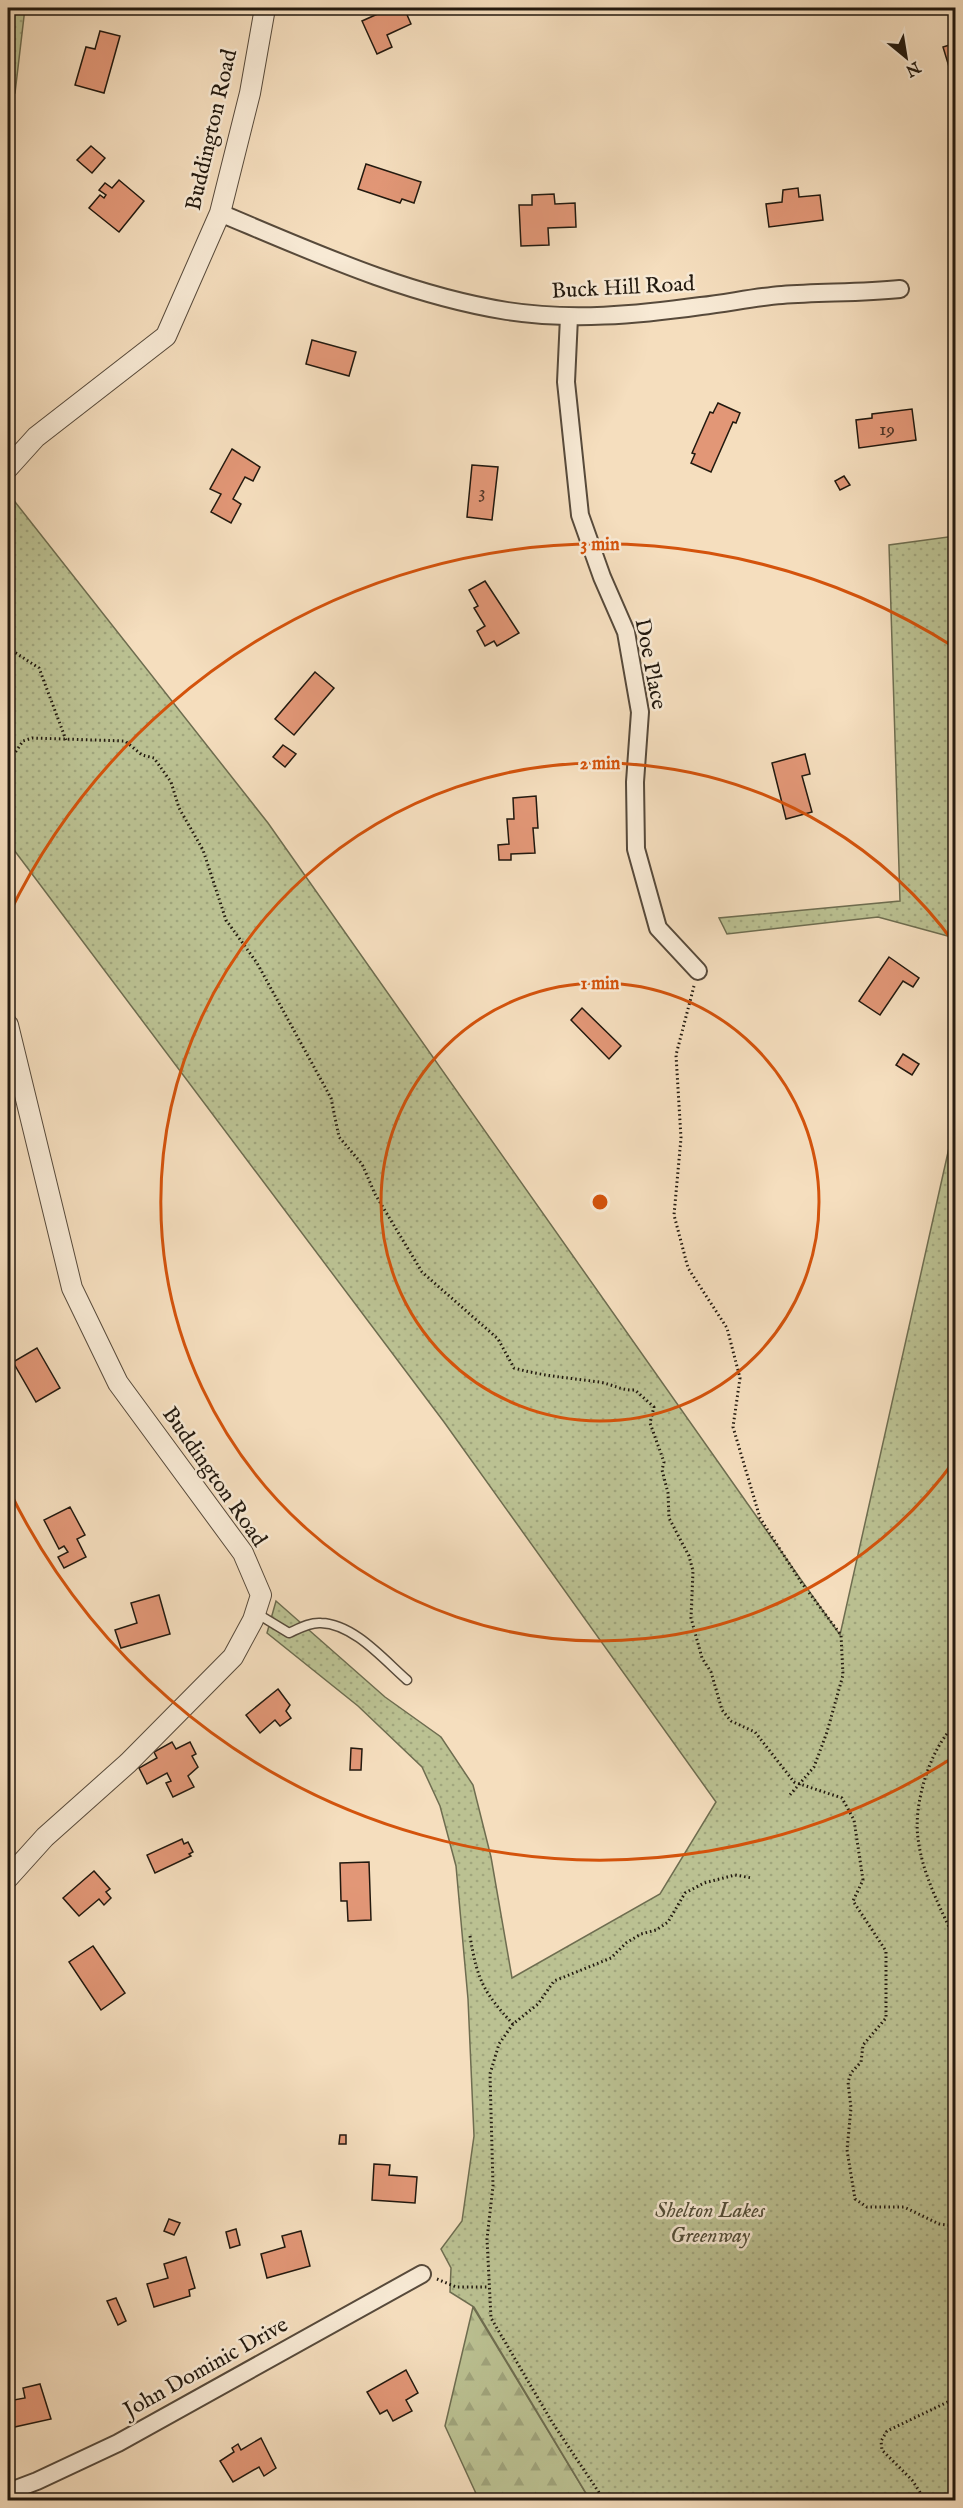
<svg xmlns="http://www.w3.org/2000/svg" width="963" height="2508" viewBox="0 0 963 2508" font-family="'IM FELL English',serif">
  <defs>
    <pattern id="forest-firs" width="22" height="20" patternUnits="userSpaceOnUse" patternTransform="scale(1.5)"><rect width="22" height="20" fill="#bbc192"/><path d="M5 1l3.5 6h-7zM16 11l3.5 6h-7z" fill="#a0a57d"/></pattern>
    <pattern id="park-dots" width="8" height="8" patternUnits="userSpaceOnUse" patternTransform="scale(1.5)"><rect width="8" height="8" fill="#bbc192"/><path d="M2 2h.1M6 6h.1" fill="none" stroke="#a0a57d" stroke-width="1.8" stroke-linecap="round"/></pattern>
  </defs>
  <rect width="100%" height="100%" fill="#f5debe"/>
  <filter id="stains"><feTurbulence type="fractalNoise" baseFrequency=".00333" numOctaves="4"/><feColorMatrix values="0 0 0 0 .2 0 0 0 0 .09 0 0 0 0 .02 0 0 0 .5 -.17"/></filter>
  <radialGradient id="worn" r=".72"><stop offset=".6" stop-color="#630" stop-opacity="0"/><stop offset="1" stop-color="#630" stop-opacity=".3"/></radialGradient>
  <polygon fill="url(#forest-firs)" stroke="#6e6d50" stroke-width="1.5" points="473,2307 590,2500 479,2500 445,2426"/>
  <g fill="url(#park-dots)" stroke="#6e6d50" stroke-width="1.5">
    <polygon points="8,8 25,8 15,93 8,102"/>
    <polygon points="8,493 268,823 840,1635 955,1121 955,2500 590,2500 474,2307 450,2292 451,2268 441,2249 462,2221 474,2136 468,1999 456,1866 440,1806 422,1767 358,1706 267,1633 276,1601 385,1697 441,1737 473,1785 491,1857 512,1978 660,1894 716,1802 444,1422 8,842"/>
    <polygon points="955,536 955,938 878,917 727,934 719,918 900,901 889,545"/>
  </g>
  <g fill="#e29777" stroke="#22190f" stroke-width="1.5">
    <polygon points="391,8 404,8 411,24 387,35 392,47 377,54 362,21"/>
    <polygon points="100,31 120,36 104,93 75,85 86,47 95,49"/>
    <polygon points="956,43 956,68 950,70 943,47"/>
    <polygon points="91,146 105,158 92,173 77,160"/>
    <polygon points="366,164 421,182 414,203 402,199 400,203 358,189"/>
    <polygon points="119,180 144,201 119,232 89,208 100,195 104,198 106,195 99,190 105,183 112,188"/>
    <polygon points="798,188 799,197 820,195 823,220 769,227 766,204 782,202 783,190"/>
    <polygon points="554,194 555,204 575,203 576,227 548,228 549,245 521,246 519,205 532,205 532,195"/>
    <polygon points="312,340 356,352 349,376 306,364"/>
    <polygon points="718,403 740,413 736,423 733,422 711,472 691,463 695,454 692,453 710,412 713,413"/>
    <polygon points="912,409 916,440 859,448 856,420 872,418 872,414"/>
    <polygon points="232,449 260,467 253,481 245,477 233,499 241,504 231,523 211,512 221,494 210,489"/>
    <polygon points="472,465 498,467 492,520 467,517"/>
    <polygon points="844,476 850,485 840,490 835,481"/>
    <polygon points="485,581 519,633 497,646 494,641 485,646 477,631 485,626 474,608 478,606 469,590"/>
    <polygon points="315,672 334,688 294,735 275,719"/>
    <polygon points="283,745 296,754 285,767 273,757"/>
    <polygon points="805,754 810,774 802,776 812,812 786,819 772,763"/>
    <polygon points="536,796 538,828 533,828 535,853 511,854 511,860 499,860 498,845 509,844 507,819 514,819 513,798"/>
    <polygon points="889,957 919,978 913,987 903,981 880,1015 859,1001"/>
    <polygon points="582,1008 621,1046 609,1059 571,1020"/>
    <polygon points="903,1054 919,1064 912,1075 896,1065"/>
    <polygon points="37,1348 60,1388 36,1402 13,1362"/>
    <polygon points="70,1507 85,1535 77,1539 86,1557 64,1568 58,1557 68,1552 64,1546 59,1549 44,1520"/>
    <polygon points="159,1595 170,1634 121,1648 115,1630 137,1623 131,1603"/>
    <polygon points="278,1689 290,1705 286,1711 291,1718 280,1726 275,1720 260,1733 246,1715"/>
    <polygon points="172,1742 176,1749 190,1742 196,1754 192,1756 198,1767 188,1776 194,1787 173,1797 166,1783 171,1781 167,1773 147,1784 139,1768 157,1758 154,1752"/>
    <polygon points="351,1748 362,1749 361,1770 350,1770"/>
    <polygon points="182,1839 184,1844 188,1842 193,1852 189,1854 191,1856 155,1873 147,1855"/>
    <polygon points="369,1862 371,1920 348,1921 347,1901 341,1901 340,1863"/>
    <polygon points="94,1871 110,1889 106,1892 111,1898 104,1905 99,1899 79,1916 63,1898"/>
    <polygon points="93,1946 125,1993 101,2010 69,1962"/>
    <polygon points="340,2135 346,2135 346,2144 339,2144"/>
    <polygon points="374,2164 390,2165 389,2175 417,2177 415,2203 372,2200"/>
    <polygon points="169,2219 180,2223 174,2235 164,2231"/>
    <polygon points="236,2229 240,2245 230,2248 226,2232"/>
    <polygon points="301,2231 310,2266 267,2278 261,2254 285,2247 282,2236"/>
    <polygon points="186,2257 195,2288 189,2290 190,2296 154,2307 147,2284 168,2278 164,2264"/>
    <polygon points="116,2298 126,2321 118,2325 107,2301"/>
    <polygon points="406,2370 418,2393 406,2400 412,2411 393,2421 387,2410 380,2414 367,2392"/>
    <polygon points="40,2384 51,2419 10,2428 8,2401 25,2398 23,2388"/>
    <polygon points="261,2438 276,2468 264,2476 259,2467 233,2482 220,2461 234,2452 232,2448 238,2444 241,2450"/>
    <polygon points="419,2495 435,2500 417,2500"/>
  </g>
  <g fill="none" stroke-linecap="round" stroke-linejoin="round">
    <defs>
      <path id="service" d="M256,1613L289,1633C298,1629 310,1622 321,1623C354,1624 384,1660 407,1680"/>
      <g id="minor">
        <path d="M220,213C313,252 407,295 507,311C571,321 637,315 701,306C728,303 755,297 782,295C821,292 861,293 900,289"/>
        <polyline points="569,317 566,382 580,515 602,577 626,632 640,712 635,782 636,849 658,928 698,971"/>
        <polyline points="8,2492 37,2481 118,2443 422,2274"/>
      </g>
      <g id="tertiary">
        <polyline points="8,468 36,437 166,336 220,213 250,93 265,8"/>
        <polyline points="8,1025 72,1288 118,1383 243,1553 261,1595 253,1620 233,1657 128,1763 45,1837 8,1878"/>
      </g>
    </defs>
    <use href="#service" stroke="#574a3b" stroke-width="11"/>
    <use href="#minor" stroke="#574a3b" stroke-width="20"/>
    <use href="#tertiary" stroke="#574a3b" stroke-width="22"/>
    <g stroke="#22190f" stroke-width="3" stroke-dasharray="1.5 3" stroke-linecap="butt">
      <polyline points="8,648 39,668 66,740"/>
      <path d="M8,763L23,741L32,738L125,741L142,755L154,758L171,782L179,808L203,850L226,920L257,963L331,1098L339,1137L362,1164L375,1194L422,1272L498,1339L514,1368C542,1376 570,1378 599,1382C612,1384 622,1391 635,1390L654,1407L650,1423L664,1462L662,1470L668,1493L669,1518L689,1556L693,1571L691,1618L702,1658L711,1672L722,1710L731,1721L755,1732L794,1782L842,1798L854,1820L863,1880L853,1901L886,1951V2018L863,2045L861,2062L851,2073L848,2082L851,2108L847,2150L855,2199L867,2207H904L939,2224L956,2226"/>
      <polyline points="694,986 676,1055 681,1138 674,1215 688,1268 727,1328 740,1378 733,1427 760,1518 801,1582 841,1635 843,1675 827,1732 814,1767 789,1796"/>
      <path d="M956,1724C930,1747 913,1805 918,1838C922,1874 941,1909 956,1942"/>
      <path d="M470,1936C477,1979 483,1992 513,2024"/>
      <polyline points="437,2279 456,2287 488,2287"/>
      <polyline points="604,2500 552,2422 491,2318 487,2239 493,2186 490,2074 499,2044 513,2024 538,2004 554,1981 611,1958 626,1943 641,1934 656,1930 668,1922 685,1893 704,1883 735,1875 752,1878"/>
      <polyline points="925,2500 912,2480 882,2450 881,2441 887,2431 956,2398"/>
    </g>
    <use href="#service" stroke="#f8ead5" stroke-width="8"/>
    <use href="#minor" stroke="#f8ead5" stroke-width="16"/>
    <use href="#tertiary" stroke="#f8ead5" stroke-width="20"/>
  </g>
  <g fill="none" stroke="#d4530c" stroke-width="3">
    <circle cx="600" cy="1202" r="219"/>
    <path d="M955 1460A439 439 0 1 1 955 944"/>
    <path d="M954 1757A658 658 0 0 1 9 1490M9 914A658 658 0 0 1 954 647"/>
  </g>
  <g text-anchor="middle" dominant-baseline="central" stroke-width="5" stroke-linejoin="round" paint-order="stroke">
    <g font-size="20" fill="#523829">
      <text x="887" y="429">19</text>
      <text x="482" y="492">3</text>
    </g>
    <g font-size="22" fill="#22190f" stroke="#f8ead5">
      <text transform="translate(212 130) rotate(-77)">Buddington Road</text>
      <text transform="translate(623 288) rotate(-3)">Buck Hill Road</text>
      <text transform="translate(650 664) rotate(79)">Doe Place</text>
      <text transform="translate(214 1477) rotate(55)">Buddington Road</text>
      <text transform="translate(206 2368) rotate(-29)">John Dominic Drive</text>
    </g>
    <g font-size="22" font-style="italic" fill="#504b36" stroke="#f8ead5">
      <text x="710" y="2211">Shelton Lakes<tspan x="710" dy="25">Greenway</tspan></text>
    </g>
  </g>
  <circle cx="600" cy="1202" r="9" fill="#d4530c" stroke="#f8ead5" stroke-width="3"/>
  <g font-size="18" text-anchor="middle" font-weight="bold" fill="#d4530c" stroke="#f8ead5" stroke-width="5" stroke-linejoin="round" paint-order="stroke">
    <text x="600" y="550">3 min</text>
    <text x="600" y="769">2 min</text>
    <text x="600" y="989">1 min</text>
  </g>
  <rect width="963" height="2508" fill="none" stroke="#f5debe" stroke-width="30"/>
  <rect x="9" y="9" width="945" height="2490" fill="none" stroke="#22190f" stroke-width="3"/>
  <rect x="15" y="15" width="933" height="2478" fill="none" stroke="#22190f" stroke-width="1.5"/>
  <g transform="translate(906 57) rotate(150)" stroke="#f8ead5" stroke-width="4.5" paint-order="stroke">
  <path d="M0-4.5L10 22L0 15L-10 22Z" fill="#22190f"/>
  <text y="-9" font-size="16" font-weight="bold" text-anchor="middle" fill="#22190f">N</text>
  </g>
  <rect width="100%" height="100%" filter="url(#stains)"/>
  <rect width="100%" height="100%" fill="url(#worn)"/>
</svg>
